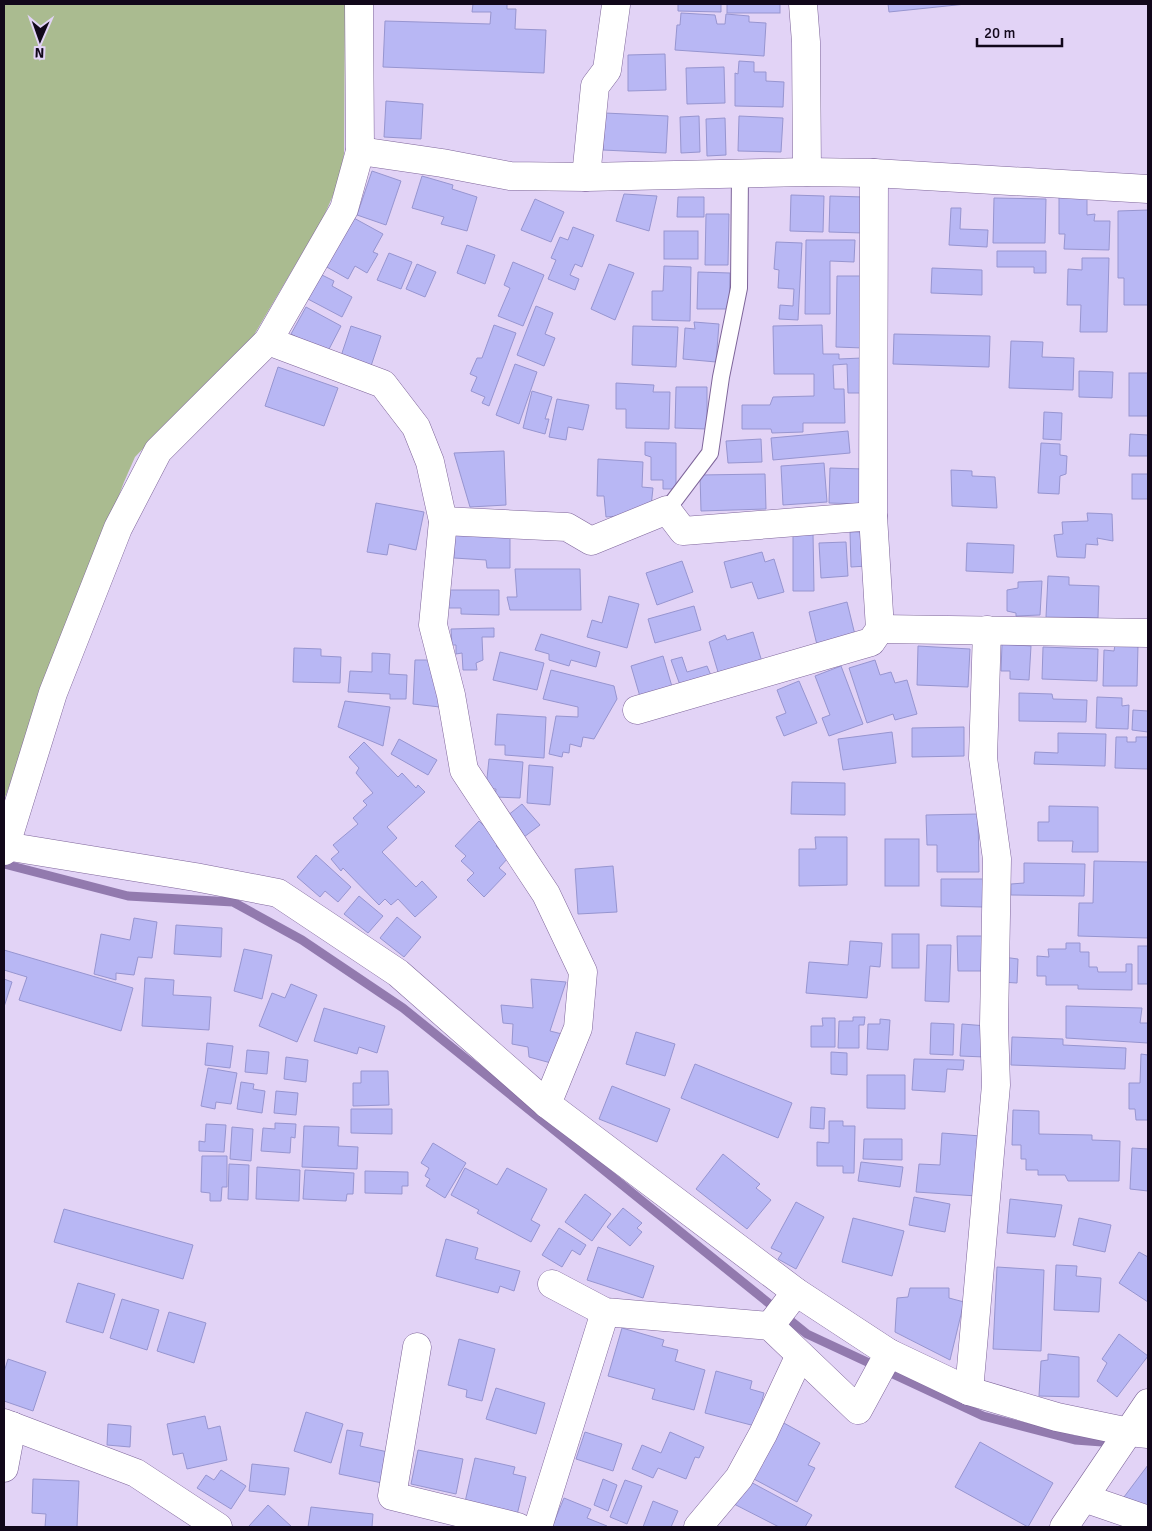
<svg xmlns="http://www.w3.org/2000/svg" width="1152" height="1531" viewBox="0 0 1152 1531" font-family="Signika,sans-serif">
  <rect width="100%" height="100%" fill="#e2d3f6"/>
  <polygon fill="#aabb90" points="4,4 345,4 344,154 339,182 323,218 247,347 178,412 135,457 124,482 4,800"/>
  <g fill="none" stroke-linecap="round" stroke-linejoin="round">
    <polyline stroke="#927aae" stroke-width="9" points="4,864 128,896 233,902 302,940 403,1008 807,1334 983,1416 1075,1440 1116,1443"/>
  </g>
  <g fill="#b8b7f4" stroke="#9795d0">
    <polygon points="473,4 507,4 507,9 516,9 515,29 546,30 544,73 383,67 385,21 490,24 491,12 472,12"/>
    <polygon points="678,4 721,4 721,12 678,11"/>
    <rect x="727" y="4" width="53" height="9"/>
    <polygon points="888,4 966,4 889,12"/>
    <polygon points="681,13 715,15 717,24 725,24 726,14 749,16 749,22 766,23 764,56 675,50 677,25 680,25"/>
    <polygon points="665,54 666,90 628,91 628,55"/>
    <polygon points="739,61 754,62 754,72 766,72 766,81 784,82 783,107 735,106 735,73 738,74"/>
    <polygon points="724,67 725,103 687,104 686,68"/>
    <polygon points="386,101 423,104 421,139 384,137"/>
    <polygon points="605,113 668,116 666,153 603,150"/>
    <polygon points="699,116 700,152 681,153 680,117"/>
    <polygon points="739,116 783,118 781,152 738,151"/>
    <polygon points="725,118 726,155 707,156 706,119"/>
    <polygon points="372,171 401,181 386,225 357,215"/>
    <polygon points="422,176 453,185 452,189 477,197 467,231 441,224 444,217 412,208"/>
    <polygon points="624,194 657,196 649,231 616,221"/>
    <polygon points="1059,194 1087,194 1087,215 1095,214 1094,221 1110,221 1109,250 1064,249 1065,234 1059,234"/>
    <polygon points="791,195 824,196 823,232 790,231"/>
    <polygon points="830,196 863,197 863,233 829,232"/>
    <polygon points="678,197 704,197 704,217 677,217"/>
    <polygon points="994,198 1046,199 1045,243 993,243"/>
    <polygon points="535,199 564,212 551,242 521,230"/>
    <polygon points="951,208 961,208 960,229 988,230 987,247 949,245"/>
    <polygon points="1148,210 1148,305 1124,305 1124,278 1118,278 1118,211"/>
    <polygon points="706,214 729,214 728,265 705,265"/>
    <polygon points="352,217 383,234 373,252 378,254 367,273 355,266 348,279 325,266"/>
    <polygon points="573,227 594,235 582,267 575,264 570,275 579,279 575,290 548,279 556,260 551,258 560,237 568,240"/>
    <rect x="664" y="231" width="34" height="28"/>
    <polygon points="806,240 855,240 854,262 830,261 830,314 805,314"/>
    <polygon points="776,242 802,243 798,320 779,319 780,305 793,306 794,289 778,288 779,270 774,269"/>
    <polygon points="467,245 495,255 485,284 457,273"/>
    <polygon points="997,251 1046,251 1046,273 1034,273 1034,267 997,267"/>
    <polygon points="389,253 412,262 401,289 377,280"/>
    <polygon points="1082,258 1109,258 1107,332 1080,332 1081,305 1067,305 1068,269 1082,270"/>
    <polygon points="513,262 544,275 523,326 498,316 510,288 504,285"/>
    <polygon points="417,264 436,272 425,297 406,289"/>
    <polygon points="609,264 634,273 615,320 591,309"/>
    <polygon points="664,266 691,267 690,321 652,320 652,291 663,291"/>
    <polygon points="932,268 982,270 982,295 931,293"/>
    <polygon points="698,272 730,273 729,309 697,309"/>
    <polygon points="318,273 334,281 332,286 352,297 342,317 306,298"/>
    <polygon points="837,276 864,276 863,348 836,347"/>
    <polygon points="536,306 553,313 545,334 555,338 544,366 517,355"/>
    <polygon points="306,307 341,326 327,353 291,334"/>
    <polygon points="694,322 719,324 716,362 683,359 685,328 695,329"/>
    <polygon points="494,325 516,333 489,406 482,403 485,397 471,391 477,377 470,374 477,358 482,358"/>
    <polygon points="822,325 823,354 839,354 839,359 862,358 862,393 848,393 847,364 833,365 834,389 844,389 845,423 803,423 803,432 772,433 771,429 742,429 742,405 770,405 773,397 814,396 814,374 774,374 773,326"/>
    <polygon points="351,326 381,336 371,366 341,356"/>
    <polygon points="633,326 678,327 676,367 632,365"/>
    <polygon points="894,334 990,336 989,367 893,364"/>
    <polygon points="1011,341 1043,342 1042,357 1074,358 1073,390 1009,388"/>
    <polygon points="515,364 537,372 519,424 496,415"/>
    <polygon points="278,367 338,388 324,426 265,406"/>
    <polygon points="1079,371 1113,372 1112,398 1079,397"/>
    <rect x="1129" y="373" width="19" height="43"/>
    <polygon points="616,383 654,385 653,392 670,392 669,429 626,428 626,409 616,409"/>
    <polygon points="676,387 707,387 707,429 675,428"/>
    <polygon points="532,391 552,397 545,419 549,419 545,434 523,428"/>
    <polygon points="557,399 589,405 583,430 568,427 566,440 549,437"/>
    <polygon points="1044,412 1062,413 1061,440 1043,439"/>
    <polygon points="848,431 850,453 773,460 771,438"/>
    <polygon points="1130,434 1148,435 1148,456 1129,456"/>
    <polygon points="761,439 762,462 728,463 726,441"/>
    <polygon points="645,442 676,443 676,489 663,489 663,480 651,480 651,457 645,455"/>
    <polygon points="1041,443 1060,444 1060,455 1067,456 1066,474 1060,476 1059,494 1038,493"/>
    <polygon points="504,451 506,505 470,507 454,453"/>
    <polygon points="598,459 643,462 642,487 653,488 651,507 631,515 606,517 604,496 597,496"/>
    <polygon points="824,463 827,502 783,505 781,466"/>
    <polygon points="830,468 864,469 863,504 829,503"/>
    <polygon points="951,470 972,471 972,476 995,477 997,508 952,506"/>
    <polygon points="765,474 766,509 701,511 700,475"/>
    <rect x="1132" y="474" width="16" height="25"/>
    <polygon points="376,503 424,512 416,550 389,544 387,555 367,552"/>
    <polygon points="1087,513 1112,514 1113,541 1097,538 1098,545 1086,544 1085,558 1057,557 1054,535 1063,534 1062,522 1088,521"/>
    <polygon points="850,532 866,532 867,566 851,567"/>
    <polygon points="510,533 510,568 487,568 486,560 454,558 454,534"/>
    <polygon points="793,533 813,533 814,591 793,591"/>
    <polygon points="846,542 848,576 821,578 819,543"/>
    <polygon points="967,543 1014,545 1013,573 966,571"/>
    <polygon points="762,552 765,562 774,559 784,592 758,599 752,582 731,588 724,562"/>
    <polygon points="682,561 693,592 657,605 646,573"/>
    <polygon points="515,569 580,569 581,610 510,610 507,597 517,597"/>
    <polygon points="1048,576 1069,577 1069,585 1099,586 1098,618 1046,617"/>
    <polygon points="1042,581 1040,615 1016,616 1016,613 1007,611 1007,590 1018,588 1018,582"/>
    <polygon points="446,590 499,590 499,615 461,614 461,608 446,608"/>
    <polygon points="609,596 639,604 627,648 587,637 592,620 602,623"/>
    <polygon points="847,602 856,639 818,649 809,612"/>
    <polygon points="694,606 701,630 655,643 648,619"/>
    <polygon points="494,628 494,637 482,637 483,660 476,663 477,670 463,670 462,653 456,654 456,645 452,645 451,629"/>
    <polygon points="753,632 762,662 718,672 709,642 725,635 727,640"/>
    <polygon points="541,634 600,652 596,667 571,660 569,666 549,660 549,654 535,650"/>
    <polygon points="1002,644 1031,646 1029,680 1010,679 1010,671 1001,671"/>
    <polygon points="1115,645 1138,645 1137,686 1103,686 1104,650 1114,651"/>
    <polygon points="918,646 970,649 968,687 917,685"/>
    <polygon points="1043,647 1098,649 1097,681 1042,679"/>
    <polygon points="294,648 321,649 321,656 341,657 340,683 293,682"/>
    <polygon points="500,652 544,663 537,690 493,680"/>
    <polygon points="372,653 390,654 389,674 407,675 406,699 390,699 390,694 348,692 350,671 372,672"/>
    <polygon points="663,656 673,690 641,700 631,666"/>
    <polygon points="682,657 687,672 707,666 712,678 681,688 671,660"/>
    <polygon points="415,660 436,660 440,707 413,704"/>
    <polygon points="875,660 880,675 891,672 895,683 907,680 917,714 895,720 893,714 867,723 849,668"/>
    <polygon points="841,666 863,724 829,736 822,718 830,715 815,676"/>
    <polygon points="551,670 614,686 617,699 594,739 583,737 581,747 570,744 569,753 563,752 562,757 549,754 556,716 578,717 578,707 543,699"/>
    <polygon points="799,681 817,723 784,736 776,717 786,713 777,690"/>
    <polygon points="1019,693 1052,694 1053,699 1087,700 1086,722 1019,721"/>
    <polygon points="1097,697 1122,698 1122,706 1129,705 1128,729 1096,728"/>
    <polygon points="345,701 390,707 383,746 338,727"/>
    <polygon points="1133,710 1148,711 1148,732 1132,730"/>
    <polygon points="497,714 546,717 544,758 505,755 505,745 495,745"/>
    <polygon points="964,727 964,756 912,757 912,728"/>
    <polygon points="892,732 896,763 843,770 838,739"/>
    <polygon points="1058,733 1106,734 1105,766 1034,764 1035,752 1058,753"/>
    <polygon points="1116,737 1127,737 1127,742 1136,742 1136,737 1148,737 1148,769 1115,768"/>
    <polygon points="399,739 437,760 428,775 391,754"/>
    <polygon points="364,742 398,777 402,773 416,788 418,785 425,792 387,827 397,838 382,852 416,887 422,881 437,897 415,917 398,899 391,905 385,899 379,905 343,868 341,871 331,859 339,852 333,845 358,824 353,818 367,805 363,801 373,793 356,773 359,768 349,757"/>
    <polygon points="489,759 523,762 520,798 495,797 496,789 486,788"/>
    <polygon points="529,765 553,767 550,805 527,803"/>
    <polygon points="792,782 845,783 845,815 791,814"/>
    <polygon points="522,804 540,825 524,837 507,816"/>
    <polygon points="1049,806 1098,807 1098,852 1072,852 1073,841 1038,841 1038,822 1049,822"/>
    <polygon points="978,814 979,872 937,872 937,845 927,845 926,815"/>
    <polygon points="479,821 500,842 496,846 508,858 499,868 506,874 484,897 467,880 474,873 461,861 466,856 455,846"/>
    <polygon points="815,837 847,837 847,885 799,886 799,849 816,849"/>
    <rect x="885" y="839" width="34" height="47"/>
    <polygon points="316,855 351,887 338,902 325,891 320,897 297,877"/>
    <polygon points="1094,861 1148,862 1148,938 1078,936 1079,903 1093,903"/>
    <polygon points="1024,863 1085,864 1084,896 1011,895 1011,884 1024,883"/>
    <polygon points="613,866 617,912 578,914 575,869"/>
    <polygon points="941,879 983,879 983,907 941,906"/>
    <polygon points="359,896 383,916 368,933 344,914"/>
    <polygon points="397,917 421,937 404,957 380,938"/>
    <polygon points="134,918 157,922 152,958 138,957 134,975 116,973 116,980 94,974 101,934 130,940"/>
    <polygon points="176,925 222,928 221,957 174,954"/>
    <rect x="892" y="934" width="27" height="34"/>
    <polygon points="957,936 984,936 984,971 958,971"/>
    <polygon points="850,941 882,943 880,967 870,966 867,998 806,993 809,962 848,965"/>
    <polygon points="1066,943 1080,943 1080,952 1089,952 1089,967 1097,967 1098,972 1126,972 1126,964 1132,964 1132,990 1078,989 1078,985 1046,985 1046,976 1037,976 1037,956 1049,957 1048,949 1066,949"/>
    <polygon points="927,945 951,945 949,1002 925,1001"/>
    <rect x="1138" y="946" width="10" height="38"/>
    <polygon points="244,949 272,955 262,999 234,991"/>
    <polygon points="4,950 133,988 121,1031 19,1000 27,977 4,970"/>
    <polygon points="1003,957 1018,959 1017,983 1001,982"/>
    <polygon points="145,978 174,980 173,995 211,997 209,1030 142,1026"/>
    <polygon points="4,979 12,982 4,1007"/>
    <polygon points="531,979 566,982 550,1031 562,1034 551,1063 529,1057 528,1047 512,1044 513,1024 503,1023 501,1005 533,1008"/>
    <polygon points="291,984 317,995 297,1042 259,1026 272,993 285,998"/>
    <polygon points="1066,1006 1142,1008 1140,1023 1148,1023 1148,1043 1066,1038"/>
    <polygon points="324,1008 385,1026 377,1053 359,1047 357,1054 314,1041"/>
    <polygon points="853,1017 865,1017 864,1025 859,1025 859,1048 838,1048 839,1021 853,1021"/>
    <polygon points="822,1018 835,1018 835,1047 811,1047 811,1026 823,1026"/>
    <polygon points="880,1019 890,1020 888,1050 867,1049 868,1024 880,1024"/>
    <polygon points="931,1023 954,1024 953,1055 930,1054"/>
    <polygon points="962,1024 987,1026 985,1057 960,1056"/>
    <polygon points="636,1032 675,1044 665,1076 626,1064"/>
    <polygon points="1012,1037 1063,1039 1063,1045 1126,1048 1125,1069 1011,1065"/>
    <polygon points="207,1043 233,1046 230,1068 205,1065"/>
    <polygon points="247,1050 269,1052 267,1074 245,1072"/>
    <polygon points="831,1052 847,1053 847,1075 831,1074"/>
    <polygon points="1141,1054 1148,1055 1148,1120 1136,1120 1135,1109 1129,1109 1129,1083 1140,1083"/>
    <polygon points="286,1057 308,1060 306,1082 284,1079"/>
    <polygon points="914,1059 964,1060 963,1070 947,1069 945,1092 912,1090"/>
    <polygon points="695,1064 792,1103 778,1138 681,1098"/>
    <polygon points="208,1068 237,1073 231,1104 216,1102 215,1109 201,1106"/>
    <polygon points="361,1071 388,1071 389,1105 353,1106 353,1083 361,1083"/>
    <polygon points="867,1075 905,1075 905,1109 867,1108"/>
    <polygon points="241,1082 254,1084 253,1089 265,1091 262,1113 237,1109"/>
    <polygon points="612,1086 670,1109 657,1142 599,1119"/>
    <polygon points="276,1091 298,1093 296,1115 274,1113"/>
    <polygon points="811,1107 825,1108 824,1129 810,1128"/>
    <polygon points="351,1109 392,1109 392,1134 351,1133"/>
    <polygon points="1013,1110 1039,1111 1039,1134 1092,1135 1092,1140 1120,1141 1119,1181 1068,1181 1065,1175 1038,1175 1038,1170 1026,1170 1026,1159 1021,1159 1021,1145 1012,1145"/>
    <polygon points="829,1121 843,1121 843,1126 855,1126 854,1173 843,1173 843,1166 817,1166 817,1142 829,1143"/>
    <polygon points="275,1123 296,1124 295,1138 291,1137 290,1153 261,1151 263,1128 275,1129"/>
    <polygon points="206,1124 226,1125 224,1152 199,1151 199,1141 205,1142"/>
    <polygon points="304,1126 339,1127 338,1146 358,1147 357,1169 302,1167"/>
    <polygon points="232,1127 253,1129 251,1161 230,1159"/>
    <polygon points="942,1133 981,1136 977,1196 916,1192 919,1164 940,1165"/>
    <polygon points="864,1139 902,1139 902,1160 863,1159"/>
    <polygon points="433,1143 466,1163 445,1198 426,1186 430,1179 425,1176 429,1168 421,1163"/>
    <polygon points="1132,1148 1148,1149 1148,1191 1130,1189"/>
    <polygon points="723,1154 760,1184 756,1188 771,1200 747,1229 696,1189"/>
    <polygon points="202,1156 227,1156 227,1187 222,1187 221,1201 210,1201 210,1193 201,1192"/>
    <polygon points="861,1162 903,1167 900,1187 858,1181"/>
    <polygon points="229,1164 249,1165 248,1200 228,1199"/>
    <polygon points="257,1167 300,1170 299,1201 256,1199"/>
    <polygon points="465,1168 497,1185 507,1168 547,1189 531,1220 540,1225 531,1242 477,1213 479,1210 451,1195"/>
    <polygon points="305,1170 354,1173 353,1194 347,1194 346,1201 303,1199"/>
    <polygon points="365,1171 408,1172 408,1186 402,1186 402,1194 365,1193"/>
    <polygon points="585,1194 611,1214 592,1241 565,1222"/>
    <polygon points="914,1197 950,1204 945,1232 909,1225"/>
    <polygon points="1010,1199 1062,1205 1055,1237 1007,1233"/>
    <polygon points="796,1202 824,1217 796,1269 778,1259 782,1253 771,1248"/>
    <polygon points="623,1208 642,1223 637,1228 642,1232 630,1246 607,1227"/>
    <polygon points="64,1209 193,1245 183,1279 54,1242"/>
    <polygon points="853,1218 904,1231 892,1276 842,1262"/>
    <polygon points="1079,1218 1111,1225 1105,1252 1073,1245"/>
    <polygon points="559,1228 586,1245 580,1255 572,1250 562,1267 542,1255"/>
    <polygon points="446,1239 478,1248 475,1259 520,1271 514,1291 500,1286 498,1293 436,1276"/>
    <polygon points="598,1247 654,1266 643,1298 587,1280"/>
    <polygon points="1139,1252 1148,1257 1148,1302 1119,1283"/>
    <polygon points="1056,1265 1077,1266 1076,1276 1101,1278 1099,1312 1054,1310"/>
    <polygon points="997,1267 1044,1270 1041,1351 993,1349"/>
    <polygon points="78,1283 115,1294 103,1333 66,1322"/>
    <polygon points="910,1288 949,1288 949,1298 964,1302 950,1360 895,1332 897,1298 908,1297"/>
    <polygon points="122,1299 159,1310 147,1350 110,1338"/>
    <polygon points="169,1312 206,1323 194,1363 157,1351"/>
    <polygon points="622,1328 664,1340 662,1346 678,1350 675,1361 705,1370 694,1410 652,1399 655,1389 608,1376"/>
    <polygon points="1119,1334 1148,1356 1117,1397 1097,1381 1107,1363 1102,1359"/>
    <polygon points="459,1339 495,1349 482,1401 466,1397 467,1390 448,1385"/>
    <polygon points="1048,1354 1079,1357 1079,1397 1039,1396 1041,1361 1048,1360"/>
    <polygon points="8,1359 46,1372 33,1411 4,1401 4,1372"/>
    <polygon points="716,1371 752,1381 750,1389 764,1393 755,1426 705,1413"/>
    <polygon points="496,1388 545,1403 536,1434 486,1419"/>
    <polygon points="306,1412 343,1424 331,1463 294,1451"/>
    <polygon points="205,1416 208,1429 220,1426 227,1460 187,1469 183,1453 173,1455 167,1424"/>
    <polygon points="782,1422 820,1443 808,1465 815,1468 797,1502 752,1478"/>
    <polygon points="108,1424 131,1426 130,1447 107,1445"/>
    <polygon points="347,1430 363,1433 360,1446 388,1452 382,1483 339,1474"/>
    <polygon points="585,1432 622,1444 613,1471 576,1459"/>
    <polygon points="670,1432 704,1447 699,1458 695,1457 686,1479 658,1468 653,1478 632,1469 642,1445 661,1453"/>
    <polygon points="980,1442 1053,1483 1028,1527 955,1487"/>
    <polygon points="418,1450 463,1459 456,1494 411,1484"/>
    <polygon points="475,1458 515,1467 513,1474 526,1477 517,1515 465,1502"/>
    <polygon points="252,1464 289,1468 285,1495 249,1491"/>
    <polygon points="1148,1465 1148,1506 1124,1497"/>
    <polygon points="221,1470 246,1486 231,1509 197,1488 206,1475 214,1480"/>
    <polygon points="33,1479 79,1481 77,1527 45,1527 46,1514 32,1513"/>
    <polygon points="603,1479 617,1485 608,1511 594,1505"/>
    <polygon points="745,1479 812,1515 805,1527 779,1527 732,1503"/>
    <polygon points="625,1480 642,1486 627,1524 610,1517"/>
    <polygon points="564,1498 591,1509 587,1518 607,1526 606,1527 552,1527"/>
    <polygon points="653,1501 678,1511 671,1527 643,1527"/>
    <polygon points="268,1505 292,1527 251,1527 249,1526"/>
    <polygon points="311,1507 373,1514 372,1527 308,1527"/>
  </g>
  <g fill="none" stroke-linecap="round" stroke-linejoin="round">
    <defs>
      <polyline id="service" points="667,510 710,453 721,377 739,288 740,173"/>
      <g id="minor">
        <polyline points="803,4 806,42 807,172"/>
        <polyline points="360,151 442,163 510,176 586,177 807,172 874,173 1148,189"/>
        <polyline points="586,177 595,86 607,70 616,5"/>
        <polyline points="268,341 383,384 416,427 430,462 443,521 433,625 451,695 464,770 546,894 583,972 578,1028 547,1104"/>
        <polyline points="443,521 567,527 591,541 667,510 683,531 873,516"/>
        <polyline points="880,629 1148,633"/>
        <polyline points="637,710 871,642 880,629 873,516 874,173"/>
        <polyline points="5,846 195,877 278,893 398,973 547,1104 796,1292 889,1353 969,1391 1057,1417 1129,1432 1148,1434"/>
        <polyline points="4,851 53,693 118,528 158,451 268,341 344,209 360,151 359,4"/>
        <polyline points="552,1284 605,1312 770,1326 796,1292"/>
        <polyline points="770,1326 858,1410 889,1353"/>
        <polyline points="417,1347 392,1496 518,1527"/>
        <polyline points="969,1391 996,1085 994,1025 997,859 983,758 987,630"/>
        <polyline points="4,1423 136,1473 218,1527"/>
        <polyline points="4,1468 12,1426"/>
        <polyline points="1084,1498 1148,1520"/>
        <polyline points="538,1527 605,1312"/>
        <polyline points="698,1527 739,1478 763,1434 800,1355"/>
      </g>
      <polyline id="secondary" points="1064,1527 1148,1403"/>
    </defs>
    <use href="#service" stroke="#7e659a" stroke-width="18"/>
    <use href="#minor" stroke="#7e659a" stroke-width="29"/>
    <use href="#secondary" stroke="#7e659a" stroke-width="29"/>
    <use href="#service" stroke="#fff" stroke-width="16"/>
    <use href="#minor" stroke="#fff" stroke-width="28"/>
    <use href="#secondary" stroke="#fff" stroke-width="28"/>
  </g>
  <rect width="1152" height="1531" fill="none" stroke="#11071a" stroke-width="10"/>
  <g transform="translate(40 40) rotate(182)" stroke="#e2d3f6" stroke-width="4" paint-order="stroke">
  <path d="M0-4L9 19L0 12L-9 19Z" fill="#11071a"/>
  <text y="-8" font-size="14" font-weight="bold" text-anchor="middle" fill="#11071a">N</text>
  </g>
  <path d="M977 38v8h85v-8" fill="none" stroke="#11071a" stroke-width="2.5"/>
  <text x="984" y="38" font-size="15" fill="#11071a" stroke="#e2d3f6" stroke-width="4" paint-order="stroke">20 m</text>
</svg>
